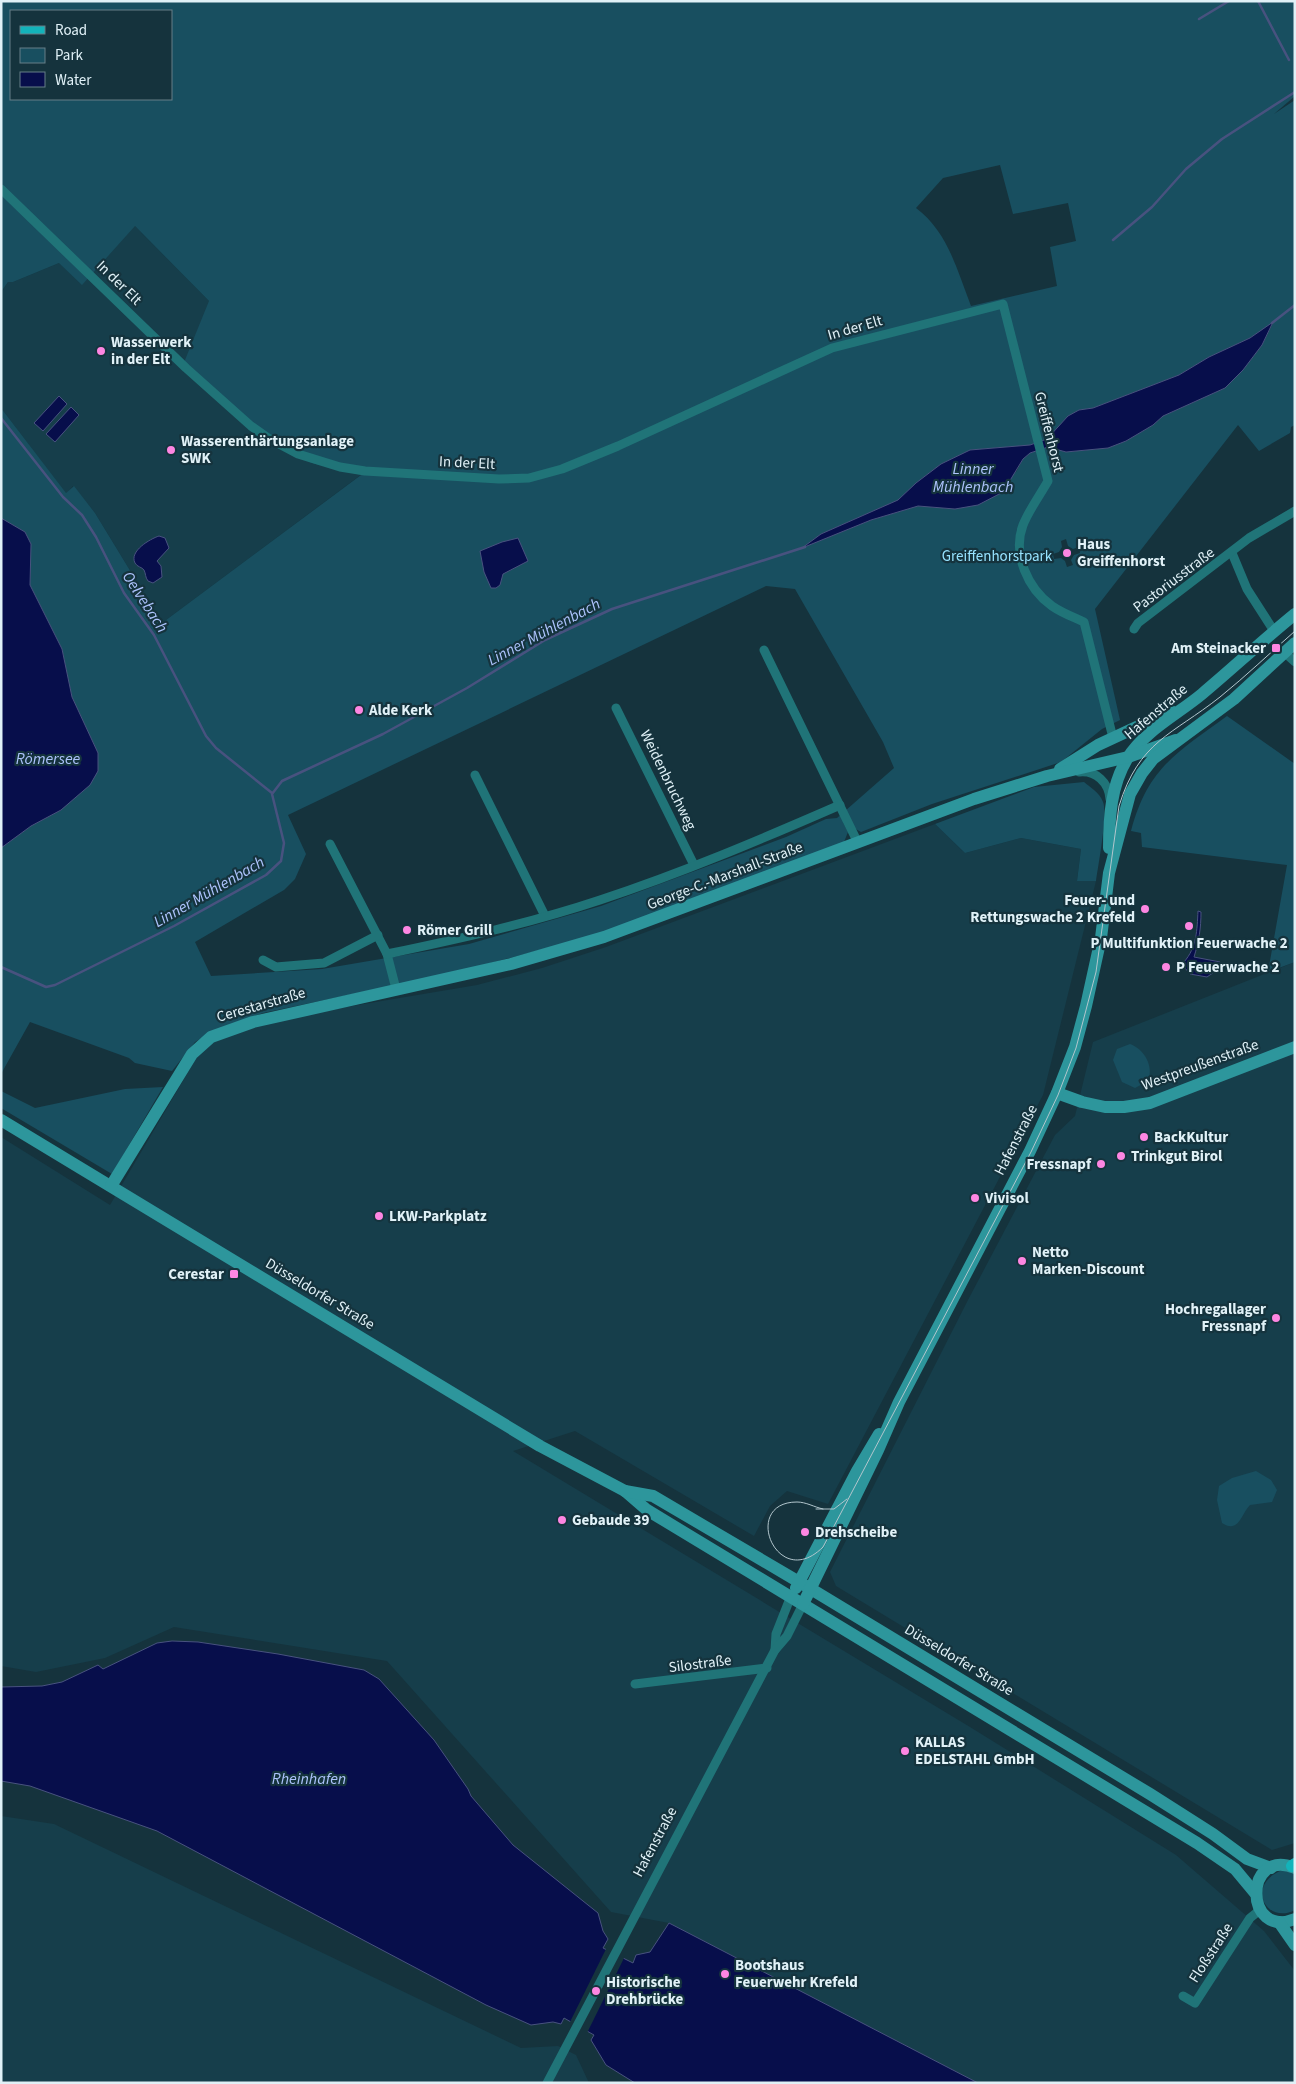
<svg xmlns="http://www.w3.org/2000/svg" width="1296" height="2084" viewBox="0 0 1296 2084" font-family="'Source Sans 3',sans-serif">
  <rect width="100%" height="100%" fill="#15333d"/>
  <g fill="#163e4b">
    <polygon points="134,225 211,303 268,442 311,463 362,474 162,623 95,513 73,486 66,494 1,408 1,292 8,282 13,282 59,263"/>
    <polygon points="935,824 965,853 1021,838 1081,849 1077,880 1096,881 1043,1095 828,1504 787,1491 770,1506 754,1536 575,1431 513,1451 970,1727 1176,1855 1264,1931 1295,1971 1295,2083 978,2083 669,1923 611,1912 387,1661 174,1627 105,1658 36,1672 1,1666 1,1137 110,1205 201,1050 220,1038 250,1027 346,1007 477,985 542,968 606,947"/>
    <polygon points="1295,962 1295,1843 1272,1850 836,1586 830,1572 968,1300 1055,1135 1075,1116 1093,1042"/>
    <polygon points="1,1816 54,1824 521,2048 558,2046 576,2055 589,2083 1,2083"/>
  </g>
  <g fill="#184f60" fill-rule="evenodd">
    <path d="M1,1H1295V96L1274,114L1295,100V425L1291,427L1290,433L1259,451L1238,425L1095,609L1120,720L1102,729L1061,762L932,804L861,832L843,822L848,832L844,842L603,933L457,972L263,1013L213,1031L195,1042L172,1071L135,1063L129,1058L30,1022L1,1074V848L31,826L61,810L98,753L72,697L62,649L30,585L31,544L25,532L1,518V408L66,493L74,486L95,513L162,623L361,475L311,463L268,442L183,368L185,360L209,301L135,226L82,285L59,263L13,282H8L1,292ZM11,11H171V99H11ZM1000,165L1013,214L1068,203L1076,241L1050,247L1057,286L971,306C957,270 948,232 916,208L943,178ZM1273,323L1262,345L1243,370L1225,388L1163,416L1153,425L1126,441L1108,448L1066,452L1048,447L1030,453L1023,459L1016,472L955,509L918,506L871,520L804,547L821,534L899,500L916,483L941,464L970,450L1030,445L1048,439L1068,416L1079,410L1093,408L1179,375L1209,357L1250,338ZM1066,539L1068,546L1073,549L1079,547L1080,553L1074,555L1071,560L1073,565L1067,567L1065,561L1061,558L1054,559L1053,554L1059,552L1062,547L1061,541ZM766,586L795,589L883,742L894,768L837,818L826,819L786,837L601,906L469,944L322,969L211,976L195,942L284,890L295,879L306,854L288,815Z"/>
    <path d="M1227,716L1295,764V962L1268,972L1287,865L1142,847L1141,833L1131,831C1148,767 1177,753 1227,716Z"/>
    <path d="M1084,782C1090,787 1100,793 1103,802C1108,814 1098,866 1096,881H1077L1081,849L1021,838L965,853L935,824L1034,787Z"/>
    <path d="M1130,1044C1144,1049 1154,1066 1148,1081L1135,1088L1122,1082L1113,1060L1117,1049Z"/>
    <polygon points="163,1087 112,1174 1,1108 1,1091 35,1108 125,1089"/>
    <path d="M1256,1471L1271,1480L1277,1490L1272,1502L1250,1505C1241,1514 1239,1534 1222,1523L1217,1500L1219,1486L1232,1478Z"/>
    <path d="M1282,1870L1295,1873V1910C1267,1925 1244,1886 1282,1870Z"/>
  </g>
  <g fill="#070e4b" stroke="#48527f">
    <polygon points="1273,322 1262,345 1243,370 1225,388 1163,416 1153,425 1126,441 1108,448 1066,452 1048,447 1030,453 1023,459 1003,492 978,505 955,509 918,506 871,520 802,548 821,534 898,500 916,483 941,464 970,450 1030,445 1047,439 1068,416 1079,410 1093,408 1179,375 1209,357 1250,338"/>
    <polygon points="59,396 67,404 43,431 34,423"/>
    <polygon points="71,407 79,415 55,442 46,434"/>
    <polygon points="1,518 25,532 31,544 30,585 62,649 72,697 98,753 98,771 90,785 61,810 31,826 1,848"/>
    <path d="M159,536L165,538L169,548L157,561L161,566L162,577L153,583L148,581C145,577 146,574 144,570C142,567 137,567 135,563C129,551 150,539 159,536Z"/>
    <polygon points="518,538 528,561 503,574 500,585 496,588 491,588 484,572 480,551 502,542"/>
    <path d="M1198,911L1201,912C1201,928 1199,941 1194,957L1220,962V968L1207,977L1190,974L1185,968L1184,962C1197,947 1197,930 1198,911Z"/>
    <polygon points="172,1641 198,1642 278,1654 364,1670 379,1679 434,1740 468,1789 471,1796 513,1845 598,1913 603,1931 608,1939 603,1948 633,1963 636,1955 650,1952 669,1923 978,2083 635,2083 606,2065 591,2040 594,2035 564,2018 561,2024 553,2022 531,2025 486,2005 157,1831 30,1786 1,1781 1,1687 42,1686 62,1682 98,1665 103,1669 157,1643"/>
  </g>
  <polygon fill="#15333d" points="607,1947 625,1956 587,2033 569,2024"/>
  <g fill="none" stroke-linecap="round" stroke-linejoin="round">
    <g stroke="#48527f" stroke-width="2.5">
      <polyline points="1258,1 1289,60"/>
      <polyline points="1199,19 1229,1"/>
      <polyline points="1113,240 1152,207 1186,169 1222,139 1295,92"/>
      <polyline points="1272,323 1295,305"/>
      <polyline points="1,418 63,497 82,515 96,537 124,593 154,635 206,736 216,748 272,793"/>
      <polyline points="1,967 46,987 55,985 174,926 266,875 281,861 284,843 272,794 282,781 383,734 467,688 545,640 612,609 805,547"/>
    </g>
    <g stroke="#207478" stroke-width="9">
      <path d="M1,189L186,368L251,426L268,438L298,454L340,467L365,471L499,479L529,478L562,469L618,446L832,348L1003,304L1048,481C1040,495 1029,510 1023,525C1012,554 1028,589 1052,606C1062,613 1073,617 1084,622L1113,738"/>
      <polyline points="1232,553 1247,589 1274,631"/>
      <polyline points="1134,629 1138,623 1249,538 1295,511"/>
      <polyline points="764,650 858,843"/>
      <polyline points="1285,653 1295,662"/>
      <polyline points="616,708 694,865"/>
      <path d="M1079,772C1096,770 1109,783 1110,799"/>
      <polyline points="475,775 545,916"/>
      <polyline points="330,844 387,954 396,989"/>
      <path d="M387,954C459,939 531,923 600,900C682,873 762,839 840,805"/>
      <polyline points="263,960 276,967 324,963 378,935"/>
      <polyline points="775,1650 776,1634 791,1596"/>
      <polyline points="635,1684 767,1668"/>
      <polyline points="1183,1996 1195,2003 1250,1918 1260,1910"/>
      <polyline points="547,2083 775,1650 787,1636 803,1604"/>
    </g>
    <g stroke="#2d969c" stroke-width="12">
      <polyline points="1060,769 1098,745 1171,711"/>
      <path d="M1109,848C1109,817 1111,786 1127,759C1143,732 1178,714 1202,694C1233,668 1263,640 1295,614"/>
      <polyline points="1057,1093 1082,1102 1105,1107 1124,1107 1150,1103 1295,1047"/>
      <polyline points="1,1120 540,1446 625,1491 647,1510 1197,1843 1235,1869 1255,1893"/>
      <polyline points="111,1186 192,1054 211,1037 253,1022 511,964 604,937 974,799 1047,776 1128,757 1176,740"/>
      <polyline points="625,1491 653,1496 811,1589 1150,1794 1213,1834 1247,1859 1271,1868"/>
      <polyline points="796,1588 857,1471 879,1434"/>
      <polyline points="803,1604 878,1450 899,1402 1030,1151 1057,1093 1075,1047 1086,1006 1101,938 1109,873 1130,794 1142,773 1153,759 1234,699 1295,643"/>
      <path d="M1295,1868C1243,1847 1244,1940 1295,1919"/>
      <polyline points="1279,1922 1295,1945"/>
    </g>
    <polyline stroke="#13b3ba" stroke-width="12" points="1292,1866 1295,1864"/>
    <g stroke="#b2c6cd" stroke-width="1">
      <polyline points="816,1509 834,1509 847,1499"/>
      <path d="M823,1509C814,1507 806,1502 797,1502C740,1502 777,1593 823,1547L1031,1152L1058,1095L1076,1048L1096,972L1119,806C1139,741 1172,735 1220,697C1246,676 1270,653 1295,631"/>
    </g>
  </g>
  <g fill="#fd86e2" stroke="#15333d" stroke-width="2">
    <circle cx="101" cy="351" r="5"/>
    <circle cx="171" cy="450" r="5"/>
    <circle cx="1067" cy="553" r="5"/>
    <rect x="1271" y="643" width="10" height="10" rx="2.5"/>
    <circle cx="359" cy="710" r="5"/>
    <circle cx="1145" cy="909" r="5"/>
    <circle cx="1189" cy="926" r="5"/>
    <circle cx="407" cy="930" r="5"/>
    <circle cx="1166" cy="967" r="5"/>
    <circle cx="1144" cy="1137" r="5"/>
    <circle cx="1121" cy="1156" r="5"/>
    <circle cx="1101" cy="1164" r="5"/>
    <circle cx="975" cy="1198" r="5"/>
    <circle cx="379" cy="1216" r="5"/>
    <circle cx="1022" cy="1261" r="5"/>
    <rect x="229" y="1269" width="10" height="10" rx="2.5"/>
    <circle cx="1276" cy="1318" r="5"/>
    <circle cx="562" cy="1520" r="5"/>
    <circle cx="805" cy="1532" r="5"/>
    <circle cx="905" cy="1751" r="5"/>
    <circle cx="725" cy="1974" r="5"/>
    <circle cx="596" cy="1991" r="5"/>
  </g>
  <g text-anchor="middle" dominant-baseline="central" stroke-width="4.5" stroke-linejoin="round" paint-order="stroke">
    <g font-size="15" fill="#e0f1f7" stroke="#15333d">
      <text transform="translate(119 283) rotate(44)">In der Elt</text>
      <text transform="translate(855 328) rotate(-16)">In der Elt</text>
      <text transform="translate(1049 432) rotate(76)">Greiffenhorst</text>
      <text transform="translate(467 463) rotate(3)">In der Elt</text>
      <text transform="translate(1174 580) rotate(-37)">Pastoriusstraße</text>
      <text transform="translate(1156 712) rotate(-40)">Hafenstraße</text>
      <text transform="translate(668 780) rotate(64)">Weidenbruchweg</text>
      <text transform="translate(725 876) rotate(-21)">George-C.-Marshall-Straße</text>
      <text transform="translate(261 1005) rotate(-16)">Cerestarstraße</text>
      <text transform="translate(1200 1065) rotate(-20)">Westpreußenstraße</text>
      <text transform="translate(1016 1140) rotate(-63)">Hafenstraße</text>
      <text transform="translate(320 1294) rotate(31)">Düsseldorfer Straße</text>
      <text transform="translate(959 1660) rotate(31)">Düsseldorfer Straße</text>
      <text transform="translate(700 1664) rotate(-7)">Silostraße</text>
      <text transform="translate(655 1842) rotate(-62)">Hafenstraße</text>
      <text transform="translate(1211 1953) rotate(-57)">Floßstraße</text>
    </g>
    <g font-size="15" font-weight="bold" fill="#e0f1f7" stroke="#15333d" text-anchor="start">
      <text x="111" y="342">Wasserwerk<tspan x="111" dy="17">in der Elt</tspan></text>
      <text x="181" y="441">Wasserenthärtungsanlage<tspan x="181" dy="17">SWK</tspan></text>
      <text x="1077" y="544">Haus<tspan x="1077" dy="17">Greiffenhorst</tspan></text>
      <text x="1266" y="648" text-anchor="end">Am Steinacker</text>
      <text x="369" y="710">Alde Kerk</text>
      <text x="1135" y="900" text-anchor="end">Feuer- und<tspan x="1135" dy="17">Rettungswache 2 Krefeld</tspan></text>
      <text x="417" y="930">Römer Grill</text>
      <text x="1189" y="943" text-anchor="middle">P Multifunktion Feuerwache 2</text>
      <text x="1176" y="967">P Feuerwache 2</text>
      <text x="1154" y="1137">BackKultur</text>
      <text x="1131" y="1156">Trinkgut Birol</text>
      <text x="1091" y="1164" text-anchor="end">Fressnapf</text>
      <text x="985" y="1198">Vivisol</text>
      <text x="389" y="1216">LKW-Parkplatz</text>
      <text x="1032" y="1252">Netto<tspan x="1032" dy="17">Marken-Discount</tspan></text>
      <text x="224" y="1274" text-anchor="end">Cerestar</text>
      <text x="1266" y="1309" text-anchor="end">Hochregallager<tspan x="1266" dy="17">Fressnapf</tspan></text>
      <text x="572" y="1520">Gebaude 39</text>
      <text x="815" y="1532">Drehscheibe</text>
      <text x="915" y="1742">KALLAS<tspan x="915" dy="17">EDELSTAHL GmbH</tspan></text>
      <text x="735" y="1965">Bootshaus<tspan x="735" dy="17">Feuerwehr Krefeld</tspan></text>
      <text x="606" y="1982">Historische<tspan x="606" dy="17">Drehbrücke</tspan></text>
    </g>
    <g font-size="15" fill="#97e3ff" stroke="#15333d">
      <text x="997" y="556">Greiffenhorstpark</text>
    </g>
    <g font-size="16" font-style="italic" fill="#adc3fc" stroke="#15333d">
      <text x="973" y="469">Linner<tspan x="973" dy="18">Mühlenbach</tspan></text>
      <text transform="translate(145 602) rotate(57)">Oelvebach</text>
      <text transform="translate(544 632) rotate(-28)">Linner Mühlenbach</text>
      <text x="48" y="759">Römersee</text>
      <text transform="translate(209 892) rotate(-30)">Linner Mühlenbach</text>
      <text x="309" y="1779">Rheinhafen</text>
    </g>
  </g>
  <rect width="1296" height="2084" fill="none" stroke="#e0f1f7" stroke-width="5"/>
  <rect x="10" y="10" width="162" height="90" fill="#15333d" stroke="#667f87"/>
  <rect x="20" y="26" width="25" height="8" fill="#13b3ba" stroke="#667f87"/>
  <text x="55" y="35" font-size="15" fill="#e0f1f7">Road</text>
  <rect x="20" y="48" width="25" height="15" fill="#184f60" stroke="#667f87"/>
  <text x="55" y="60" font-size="15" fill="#e0f1f7">Park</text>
  <rect x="20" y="72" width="25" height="15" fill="#070e4b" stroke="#667f87"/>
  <text x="55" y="85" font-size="15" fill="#e0f1f7">Water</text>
</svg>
